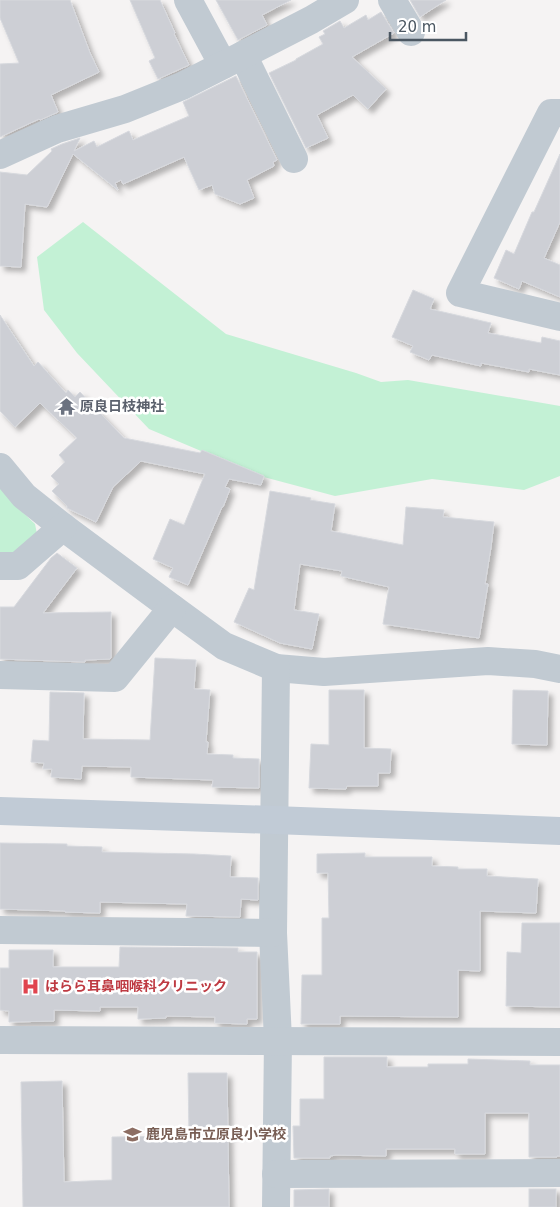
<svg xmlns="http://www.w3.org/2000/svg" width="560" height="1207" viewBox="0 0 560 1207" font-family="'DejaVu Sans','Noto Sans JP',sans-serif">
  <defs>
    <filter id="shadow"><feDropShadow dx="4.5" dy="4.5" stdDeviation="2.5" flood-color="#0004"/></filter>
  </defs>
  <rect width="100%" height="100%" fill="#f5f3f3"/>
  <g fill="#c3f1d5">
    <polygon points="83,222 226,334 356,373 381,382 408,380 560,406 560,476 524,490 432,479 335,496 260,476 149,429 77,353 44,310 37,257"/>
    <polygon points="0,488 11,501 35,524 37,534 25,551 0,555"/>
  </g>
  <g fill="#cdcfd5" stroke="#d7d9de" filter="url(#shadow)">
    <polygon points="0,0 70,0 90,53 99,72 51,95 58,112 40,120 39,119 0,137 0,64 19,63 0,18"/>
    <polygon points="130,0 160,0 175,33 174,34 189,65 158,79 149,61 155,58"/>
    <polygon points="216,0 291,0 262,15 267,25 238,40"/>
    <polygon points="410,0 446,0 420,17"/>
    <polygon points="381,12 394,33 352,57 386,89 368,109 353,95 317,115 328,138 306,148 269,73 296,60 296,59 323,44 319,37 325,34 323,31 340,21 344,28 366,15 368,20"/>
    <polygon points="236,76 277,160 273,162 274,166 247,180 254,198 240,204 215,194 212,185 199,190 184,157 123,184 121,180 115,183 118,190 73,154 47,207 25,204 21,267 0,266 0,172 27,175 52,151 51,149 62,144 80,138 74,151 94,141 97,147 129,131 133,140 189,116 183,102"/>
    <polygon points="560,154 560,222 544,258 560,265 560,297 522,281 519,289 494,278 506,250 514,254 532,212 534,212"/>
    <polygon points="413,290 434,299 430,309 491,323 488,333 541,343 542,337 560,341 560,375 529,369 529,372 481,363 481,366 432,355 429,360 410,352 413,346 392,337"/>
    <polygon points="0,315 34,366 38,362 66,393 68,390 75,397 80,392 124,438 200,453 202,450 264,476 261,485 229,479 225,487 230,489 223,507 222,507 188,585 169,577 173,568 153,559 170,519 184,525 205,474 141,461 113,487 96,522 67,508 67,506 52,491 59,484 51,476 65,462 59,455 77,438 40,403 15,427 0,411"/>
    <polygon points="270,491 311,498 310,500 335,504 331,531 403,545 406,507 444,510 443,517 494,522 491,547 485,584 488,584 479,638 383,624 389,587 341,576 342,571 300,564 294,610 319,614 312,649 280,643 234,622 249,588 254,590"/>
    <polygon points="57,553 77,568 43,613 111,612 111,658 110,659 85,660 85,662 0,659 0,607 14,607 51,558"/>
    <polygon points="155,658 196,660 194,689 210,690 206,742 208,742 207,754 233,755 233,758 259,759 259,788 212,787 213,780 131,777 131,767 82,766 81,779 51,777 52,769 43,769 44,763 31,762 33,740 49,741 50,692 84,693 83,739 150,740"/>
    <polygon points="329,690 364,690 364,748 391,749 390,773 378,773 378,786 347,786 346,789 309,788 311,744 329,745"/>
    <polygon points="513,690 548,691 547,745 512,744"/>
    <polygon points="0,843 67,844 67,846 102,847 102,852 194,854 231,856 230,877 258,878 258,900 241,899 240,917 186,916 187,904 100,902 100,913 65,912 65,911 0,909"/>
    <polygon points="365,853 365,857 432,857 432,866 458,867 458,869 487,869 487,876 538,879 536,913 480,911 480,971 458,970 458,1017 340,1016 340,1024 301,1024 302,975 322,975 322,918 329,918 328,873 317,873 317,854"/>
    <polygon points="522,923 560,923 560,1007 506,1006 507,952 521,953"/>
    <polygon points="120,947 238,948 238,952 257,952 257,1019 247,1019 247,1024 215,1023 215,1017 166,1016 166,1018 138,1019 138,1007 100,1007 100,1011 54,1010 54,1021 9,1022 9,1011 0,1010 0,968 9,968 9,950 53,950 53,967 119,967"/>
    <polygon points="324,1057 387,1057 387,1067 428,1067 428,1064 468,1064 468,1059 530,1061 530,1065 560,1065 560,1156 557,1156 557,1157 529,1157 529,1113 485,1113 485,1154 455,1154 455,1149 386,1149 386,1156 336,1155 330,1156 330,1158 294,1158 293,1126 300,1126 300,1099 324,1099"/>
    <polygon points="188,1073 227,1073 229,1207 23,1207 21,1082 62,1081 64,1182 112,1180 112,1137 189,1136"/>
    <polygon points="329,1189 329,1207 294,1207 294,1190"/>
    <rect x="529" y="1189" width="27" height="18"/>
  </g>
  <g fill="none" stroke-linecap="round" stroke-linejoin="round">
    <g stroke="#c1cad2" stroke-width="28">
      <polyline points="188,0 223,65"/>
      <polyline points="392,0 411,32"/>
      <polyline points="243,55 294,159"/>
      <polyline points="560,113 551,113 460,293 560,317"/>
      <polyline points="0,155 57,129 125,109 182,86 243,55 311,20 345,0"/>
      <polyline points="0,467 24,496 63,527 172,608 224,646 276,668 324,672 488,661 535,664 560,669"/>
      <polyline points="0,566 18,566 63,527"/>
      <polyline points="276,668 273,933 278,1040 276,1207"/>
      <polyline points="0,675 115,678 172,608"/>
      <polyline points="0,930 273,933"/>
      <polyline points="0,1040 560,1042"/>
      <polyline points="276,1174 560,1173"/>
    </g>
    <polyline stroke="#c1cbd6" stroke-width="28" points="0,811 274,820 560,831"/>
  </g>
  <defs>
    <symbol id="temple-bare" viewBox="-9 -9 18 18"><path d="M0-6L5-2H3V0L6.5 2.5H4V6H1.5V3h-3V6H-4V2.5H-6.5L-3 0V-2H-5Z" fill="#6b7280" stroke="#fff" stroke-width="2.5" paint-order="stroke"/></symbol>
    <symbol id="hospital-bare" viewBox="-9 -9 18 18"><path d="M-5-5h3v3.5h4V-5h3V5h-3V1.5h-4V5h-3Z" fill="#e0444e" stroke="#fff" stroke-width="2.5" paint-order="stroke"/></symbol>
    <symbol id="school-bare" viewBox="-9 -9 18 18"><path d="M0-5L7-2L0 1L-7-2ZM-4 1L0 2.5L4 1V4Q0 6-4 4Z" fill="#8d6e63" stroke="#fff" stroke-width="2.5" paint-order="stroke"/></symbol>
  </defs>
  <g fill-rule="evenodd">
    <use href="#temple-bare" x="54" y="394" width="25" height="25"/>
    <use href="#hospital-bare" x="18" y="974" width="25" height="25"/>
    <use href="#school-bare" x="120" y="1122" width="25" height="25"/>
  </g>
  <g text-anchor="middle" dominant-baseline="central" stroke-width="5" stroke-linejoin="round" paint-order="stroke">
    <g font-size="14" font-weight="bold" fill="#5b616d" stroke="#fff" text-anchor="start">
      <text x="80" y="406">原良日枝神社</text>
    </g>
    <g font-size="14" font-weight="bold" fill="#be3a42" stroke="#fff" text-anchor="start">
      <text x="45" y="986">はらら耳鼻咽喉科クリニック</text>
    </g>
    <g font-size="14" font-weight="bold" fill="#785e54" stroke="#fff" text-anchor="start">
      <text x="146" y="1134">鹿児島市立原良小学校</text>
    </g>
  </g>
  <path d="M390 32v8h76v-8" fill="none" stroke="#4a5661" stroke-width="2.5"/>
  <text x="398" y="32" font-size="15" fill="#4a5661" stroke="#ffffff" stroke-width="4" paint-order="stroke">20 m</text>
</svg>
